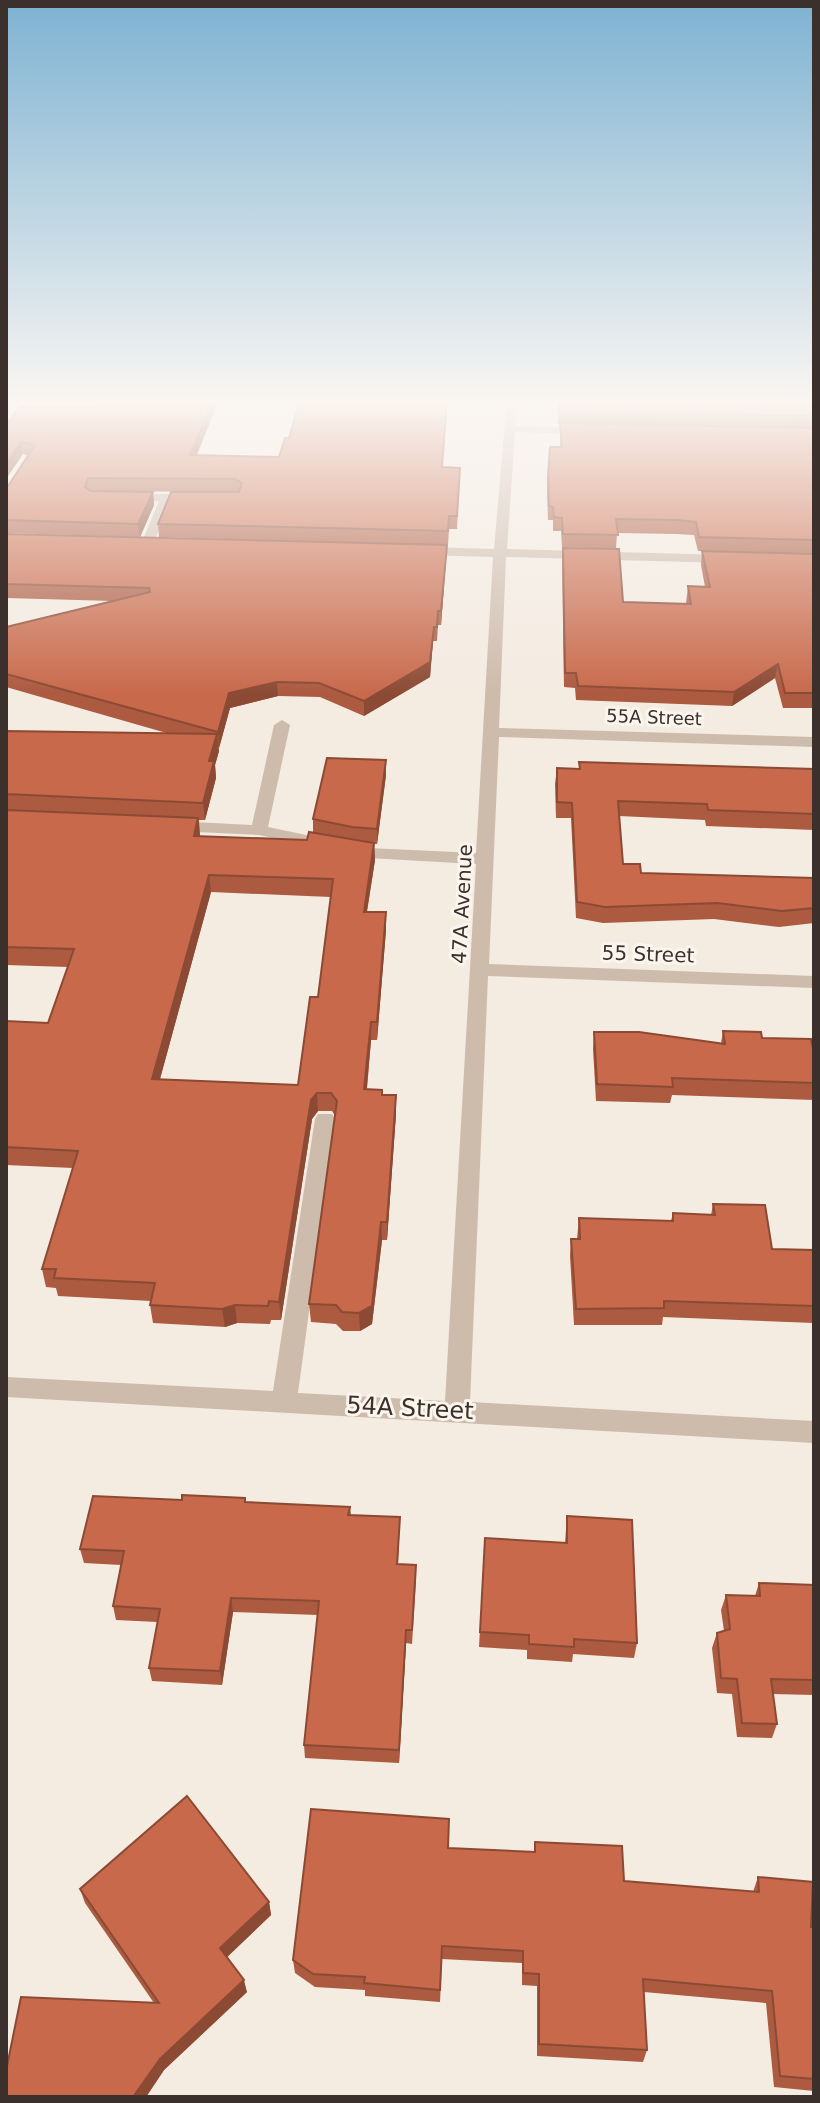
<svg xmlns="http://www.w3.org/2000/svg" width="820" height="2103" viewBox="0 0 820 2103" font-family="'DejaVu Sans',sans-serif">
  <rect width="100%" height="100%" fill="#f4ebe1"/>
  <g fill="none" stroke-linecap="round" stroke-linejoin="round">
    <g fill="#cdbbac" fill-rule="evenodd">
      <polygon points="507,400 517,400 515,426 586,428 592,431 586,434 515,432 507,549 726,555 732,559 726,563 506,557 499,728 814,737 814,747 499,737 489,964 814,976 814,988 488,976 470,1402 814,1421 814,1443 6,1397 6,1377 273,1391 315,1119 318,1114 332,1114 335,1119 298,1393 445,1401 476,864 368,858 259,835 174,831 166,826 174,821 252,825 274,725 282,720 290,725 268,827 368,848 476,853 493,557 422,555 416,551 422,547 494,549"/>
      <polygon points="122,494 194,494 200,498 194,502 171,501 153,544 147,548 141,544 159,501 126,501 122,500"/>
    </g>
  </g>
  <g fill="#ac5a40" fill-rule="evenodd">
    <polygon points="98,400 219,400 197,455 279,457 447,412 442,467 460,468 457,529 449,529 448,545 159,537 158,524 221,492 110,491 153,492 154,505 140,537 6,533 6,485 8,486 28,456 23,454 6,425 93,407"/>
    <polygon points="558,400 814,400 814,554 698,551 694,535 676,534 617,533 616,549 562,547 561,531 553,531 553,520 548,520 547,490 550,447 560,447 560,424 558,424"/>
    <path d="M6,534L446,559L441,625H438L437,641H433L430,677L364,716L320,697L278,696L230,708L219,748L218,747L219,751L215,765L216,778L205,820H199L200,836L307,840L313,833V819L386,760V775L377,844H374L375,860L367,912H386V930L377,1040H371L367,1089L382,1095L396,1114L387,1240H382L372,1324L360,1331H343L336,1324L311,1322L309,1304L335,1116L332,1111H318L312,1119L281,1320H271L270,1324L237,1323L225,1327L153,1323L150,1305L151,1301L58,1296L56,1288L46,1287L42,1269L73,1168L6,1165V1021L48,1023L68,967L6,965V731L170,734L6,687V627L113,601L6,598ZM211,892L331,897L318,997L298,1085L160,1079Z"/>
    <polygon points="563,548 623,602 686,604 688,586 705,587 701,565 702,551 814,554 814,708 783,708 775,678 732,706 576,700 575,688 564,687 562,561"/>
    <polygon points="579,762 814,769 814,830 706,826 705,820 619,816 623,864 641,873 814,878 814,923 779,927 714,919 603,923 576,918 571,818 556,818 555,784 557,768 579,769"/>
    <polygon points="723,1031 762,1038 814,1054 814,1100 672,1095 670,1103 596,1101 593,1049 594,1032 721,1043"/>
    <polygon points="713,1204 772,1249 814,1250 814,1323 663,1317 662,1325 574,1325 570,1256 571,1239 577,1239 579,1218 671,1221 673,1213 711,1215"/>
    <polygon points="246,1502 350,1507 351,1515 400,1517 398,1564 416,1579 412,1644 406,1643 399,1763 305,1758 304,1745 318,1615 233,1612 222,1685 152,1681 149,1668 157,1622 116,1620 113,1606 121,1565 84,1563 80,1549"/>
    <polygon points="567,1516 637,1643 634,1658 573,1654 572,1662 527,1659 527,1650 479,1647 485,1538 565,1543"/>
    <polygon points="759,1583 814,1585 814,1695 773,1694 777,1724 772,1738 737,1737 732,1694 717,1693 712,1648 717,1633 724,1631 721,1610 726,1595 755,1596"/>
    <polygon points="535,1842 624,1881 753,1892 758,1877 811,1927 814,1927 814,2091 774,2087 766,2003 644,1992 647,2050 643,2062 537,2056 537,1986 522,1985 522,1963 442,1959 440,2002 365,1996 365,1990 315,1987 295,1973 293,1960 448,1848 534,1852"/>
    <polygon points="80,1889 269,1902 271,1915 227,1957 247,1992 164,2070 146,2097 6,2097 154,2003 85,1903"/>
  </g>
  <g fill="#8c4a34">
    <polygon points="213,400 219,400 191,467 190,455"/>
    <polygon points="21,442 23,454 6,479 6,463"/>
    <polygon points="153,492 154,505 140,537 138,524"/>
    <polygon points="447,545 446,559 441,625 441,611"/>
    <polygon points="434,627 430,677 364,716 364,701"/>
    <polygon points="778,664 775,678 732,706 734,692"/>
    <polygon points="277,682 278,696 230,708 219,748 218,732 229,693"/>
    <polygon points="217,734 219,751 215,765 216,778 205,820 203,803 209,761"/>
    <polygon points="386,760 386,775 377,844 377,829"/>
    <polygon points="198,818 200,835 195,853 194,836"/>
    <polygon points="374,843 375,860 364,929 364,912"/>
    <polygon points="209,875 211,892 155,1097 152,1079"/>
    <polygon points="386,912 386,930 377,1040 377,1022"/>
    <polygon points="371,1022 371,1040 365,1107 364,1089"/>
    <polygon points="317,1093 318,1111 312,1119 281,1320 279,1302 311,1100"/>
    <polygon points="396,1095 396,1114 387,1240 387,1222"/>
    <polygon points="381,1222 382,1240 372,1324 360,1331 359,1313"/>
    <polygon points="235,1305 237,1323 225,1327 222,1309"/>
    <polygon points="231,1598 233,1612 222,1685 220,1671"/>
    <polygon points="406,1630 406,1643 399,1763 399,1750"/>
    <polygon points="269,1902 271,1915 223,1961 220,1948"/>
    <polygon points="244,1980 247,1992 164,2070 146,2097 133,2097 160,2059"/>
  </g>
  <g fill="#c8694b" stroke="#8c4a34" stroke-width="2" fill-rule="evenodd">
    <polygon points="98,400 213,400 190,455 279,457 285,438 289,438 300,400 447,400 442,467 460,468 457,516 449,516 448,531 158,524 171,492 239,492 242,483 235,479 88,478 85,487 91,491 153,492 138,524 6,520 6,485 8,486 35,445 21,442 6,463 6,425 20,406 93,407"/>
    <polygon points="559,400 814,400 814,416 559,411"/>
    <polygon points="560,423 814,428 814,540 699,537 696,522 678,520 616,519 618,535 563,534 562,518 554,517 553,507 549,506 548,477 550,447 562,447"/>
    <polygon points="6,534 447,545 441,611 438,611 437,627 434,627 430,662 364,701 319,683 277,682 229,693 218,732 6,674 6,627 150,592 149,588 6,584"/>
    <polygon points="563,548 619,549 623,602 691,604 688,586 710,587 702,551 814,554 814,693 785,693 778,664 734,692 578,686 576,673 565,673"/>
    <polygon points="6,731 217,734 209,761 214,761 203,803 6,794"/>
    <polygon points="327,758 386,760 377,829 352,827 313,819"/>
    <polygon points="579,762 814,769 814,814 708,810 707,804 618,801 623,864 640,864 641,873 814,878 814,908 782,911 717,903 605,907 577,902 572,803 557,802 557,768 580,769"/>
    <path d="M6,810L198,818L194,836L307,840L309,832L374,843L364,912H386L377,1022H371L364,1089L382,1090V1095H396L387,1222H381L372,1306L359,1313L342,1312L336,1305L309,1304L337,1101L331,1093H317L311,1100L279,1302L269,1301L268,1306L235,1305L222,1309L150,1305L155,1283L54,1278L56,1269H42L78,1151L6,1147V1021L48,1023L74,949L6,947ZM209,875L333,879L318,997H310L298,1085L152,1079Z"/>
    <polygon points="723,1031 761,1032 762,1038 811,1039 814,1054 814,1083 672,1078 673,1087 597,1084 594,1032 639,1032 725,1044"/>
    <polygon points="713,1204 765,1205 772,1249 814,1250 814,1306 664,1301 664,1308 576,1309 571,1239 580,1239 579,1218 673,1221 673,1213 715,1215"/>
    <polygon points="182,1495 245,1498 245,1502 350,1507 348,1515 400,1517 397,1564 416,1565 412,1630 406,1630 399,1750 304,1745 319,1601 231,1598 220,1671 149,1668 160,1609 113,1606 124,1551 80,1549 93,1496 182,1500"/>
    <polygon points="567,1516 632,1520 637,1643 574,1639 574,1647 529,1644 529,1635 480,1632 485,1538 567,1543"/>
    <polygon points="759,1583 814,1585 814,1680 771,1679 777,1724 742,1723 737,1679 721,1678 717,1633 730,1629 726,1595 760,1596"/>
    <polygon points="187,1796 269,1902 220,1948 244,1980 160,2059 133,2097 6,2097 6,2071 21,1997 159,2003 80,1889"/>
    <polygon points="311,1809 449,1819 448,1848 535,1852 535,1842 622,1846 624,1881 759,1892 758,1877 813,1882 811,1927 814,1927 814,2079 780,2076 772,1991 643,1979 647,2050 539,2044 539,1974 523,1973 523,1951 442,1946 440,1990 364,1983 365,1977 313,1974 293,1960"/>
  </g>
  <linearGradient id="sky" x2="0" y2="1"><stop stop-color="#7eb2d2"/><stop offset="0.58" stop-color="#faf6f2"/><stop offset="1" stop-color="#faf6f2" stop-opacity="0"/></linearGradient>
  <rect width="820" height="694" fill="url(#sky)"/>
  <g text-anchor="middle" dominant-baseline="central" stroke-width="6" stroke-linejoin="round" paint-order="stroke">
    <g font-size="18" fill="#3b302b" stroke="#fbf5ee">
      <text transform="translate(654 717) rotate(2)">55A Street</text>
    </g>
    <g font-size="20" fill="#3b302b" stroke="#fbf5ee">
      <text transform="translate(462 904) rotate(-87)">47A Avenue</text>
      <text transform="translate(648 954) rotate(2)">55 Street</text>
    </g>
    <g font-size="24" fill="#3b302b" stroke="#fbf5ee">
      <text transform="translate(410 1408) rotate(3)">54A Street</text>
    </g>
  </g>
  <rect width="820" height="2103" fill="none" stroke="#3b302b" stroke-width="16"/>
</svg>
